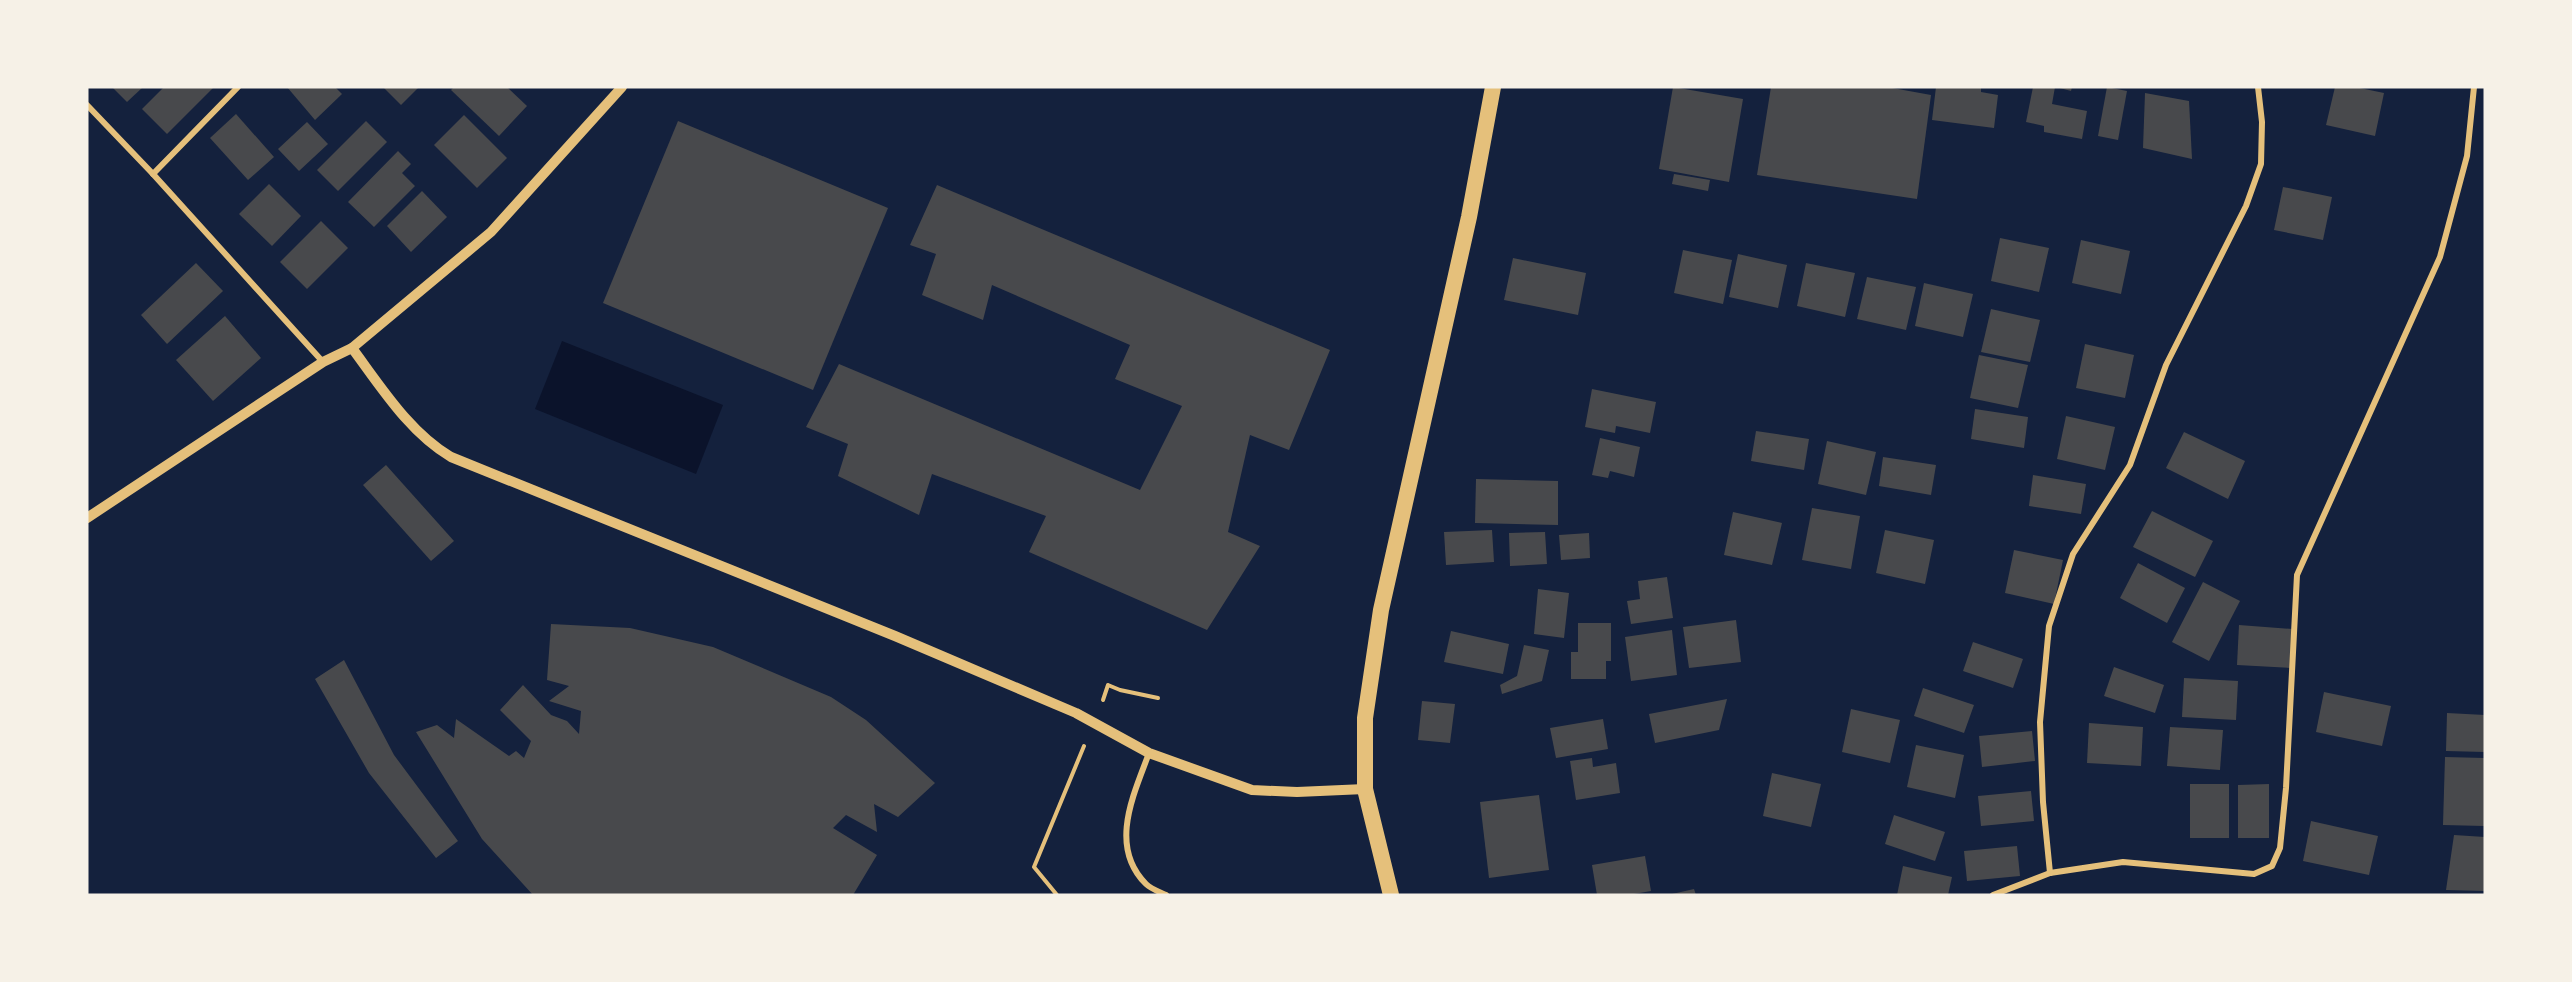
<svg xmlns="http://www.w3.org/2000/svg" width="2572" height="982" viewBox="0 0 2572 982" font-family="'Space Grotesk',sans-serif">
  <rect width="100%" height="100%" fill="#14213d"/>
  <polygon fill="#0b132b" points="562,341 723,405 696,474 535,409"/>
  <g fill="#48494c">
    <polygon points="112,87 143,87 127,102"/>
    <polygon points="164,87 214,87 167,134 142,109"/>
    <polygon points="287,87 335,87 342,94 315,120"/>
    <polygon points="383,87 419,87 401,105"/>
    <polygon points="454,87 507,87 527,106 499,136 451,90"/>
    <polygon points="1673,87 1743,99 1729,182 1659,169"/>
    <polygon points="1771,87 1887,87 1931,95 1917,199 1757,175"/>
    <polygon points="1936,87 1981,87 1981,92 1998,95 1994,128 1932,120"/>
    <polygon points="2033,87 2055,87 2052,104 2087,111 2082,139 2044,132 2044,126 2026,122"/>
    <polygon points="2056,87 2072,87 2071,91"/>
    <polygon points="2107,87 2127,91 2118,140 2098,136"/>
    <polygon points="2335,87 2355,87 2384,93 2375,136 2326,125"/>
    <polygon points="2145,93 2189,101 2192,159 2143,148"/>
    <polygon points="236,114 274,157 248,180 210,138"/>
    <polygon points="464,115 507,158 477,188 434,145"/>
    <polygon points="366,121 387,142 338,191 317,170"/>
    <polygon points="678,121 888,208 813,390 603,303"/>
    <polygon points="307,122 328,144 299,171 278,149"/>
    <polygon points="398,151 411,164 402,173 415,186 374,227 348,202"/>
    <polygon points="1674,174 1710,180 1708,191 1672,184"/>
    <polygon points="269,184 301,216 272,246 239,214"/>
    <polygon points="937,185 1330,350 1289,450 1250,435 1228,532 1260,546 1207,630 1029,552 1046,516 932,474 919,515 838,476 848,444 806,427 839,364 1140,490 1182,406 1115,379 1130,345 992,285 983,320 922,295 936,254 910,245"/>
    <polygon points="2283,187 2332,197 2323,240 2274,230"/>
    <polygon points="422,191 447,217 411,252 387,226"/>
    <polygon points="321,221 348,248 307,289 280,262"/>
    <polygon points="2000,238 2049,248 2039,292 1991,281"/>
    <polygon points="2081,240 2130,251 2121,294 2072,283"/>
    <polygon points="1683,250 1732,260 1723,304 1674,293"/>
    <polygon points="1738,254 1787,265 1778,308 1729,297"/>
    <polygon points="1513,258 1586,273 1578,315 1504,300"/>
    <polygon points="196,263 223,291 167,344 141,315"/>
    <polygon points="1806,263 1855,273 1845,317 1797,306"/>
    <polygon points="1867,277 1916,287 1906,330 1857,319"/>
    <polygon points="1924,283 1973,294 1963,337 1915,326"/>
    <polygon points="1991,309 2040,320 2030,362 1981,352"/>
    <polygon points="225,316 261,358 213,401 176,360"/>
    <polygon points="2085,344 2134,355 2125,398 2076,388"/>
    <polygon points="1979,355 2028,365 2018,408 1970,398"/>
    <polygon points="1592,389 1656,402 1650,433 1616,426 1615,433 1585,427"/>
    <polygon points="1975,409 2028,417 2024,448 1971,439"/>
    <polygon points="2066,416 2115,427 2105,470 2057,459"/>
    <polygon points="1756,431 1809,439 1804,470 1751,461"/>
    <polygon points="2184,432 2245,461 2228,499 2166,468"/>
    <polygon points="1600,438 1640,447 1634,477 1610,471 1608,478 1592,475"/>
    <polygon points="1827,441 1876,452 1866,495 1818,484"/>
    <polygon points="1883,457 1936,465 1931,495 1879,486"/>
    <polygon points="386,465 454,541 431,561 363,485"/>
    <polygon points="2033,475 2086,484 2081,514 2029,506"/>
    <polygon points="1476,479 1558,481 1558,525 1475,523"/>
    <polygon points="1812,508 1860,516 1851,569 1802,560"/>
    <polygon points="2152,511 2213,541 2195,577 2133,547"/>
    <polygon points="1733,512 1782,523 1772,565 1724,555"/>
    <polygon points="1492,530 1494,562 1446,565 1444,532"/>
    <polygon points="1885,530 1934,540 1925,584 1876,573"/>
    <polygon points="1545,532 1547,564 1510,566 1509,533"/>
    <polygon points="1589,533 1590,558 1561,560 1559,535"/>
    <polygon points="2014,550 2063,560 2054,604 2005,593"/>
    <polygon points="2138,563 2185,588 2167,623 2120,598"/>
    <polygon points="1667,577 1673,618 1631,624 1627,601 1640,599 1638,581"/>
    <polygon points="2203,582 2240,601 2209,661 2172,642"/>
    <polygon points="1538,589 1569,593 1564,638 1534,634"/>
    <polygon points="1736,620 1741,662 1689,668 1683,627"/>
    <polygon points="1578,623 1611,623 1611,661 1606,661 1606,679 1571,679 1571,652 1578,652"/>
    <polygon points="551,624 630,628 713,647 831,697 866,720 935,783 898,817 874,804 877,832 846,815 833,828 877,855 853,895 533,895 482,839 416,732 437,725 454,738 456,719 509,756 516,751 524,758 531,741 500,710 523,685 551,715 567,721 579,734 581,711 549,701 569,686 547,680"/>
    <polygon points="2239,625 2293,629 2291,668 2237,665"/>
    <polygon points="1672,630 1677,675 1631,681 1625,637"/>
    <polygon points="1451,631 1509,644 1503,674 1444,662"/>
    <polygon points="1973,642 2023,659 2013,688 1963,671"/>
    <polygon points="1524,645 1549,650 1542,681 1502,694 1500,685 1517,676"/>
    <polygon points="344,660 394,755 458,841 436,858 369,773 315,679"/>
    <polygon points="2114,667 2164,685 2155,713 2104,696"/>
    <polygon points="2184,678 2238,681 2236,720 2182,717"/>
    <polygon points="1923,688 1974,705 1964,733 1914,716"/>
    <polygon points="2324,692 2391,706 2382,746 2316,732"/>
    <polygon points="1727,699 1719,730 1655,743 1649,714"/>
    <polygon points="1422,701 1455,704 1450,743 1418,740"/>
    <polygon points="1851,709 1900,720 1890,763 1842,752"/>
    <polygon points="2447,713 2485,715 2485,752 2446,751"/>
    <polygon points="1603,719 1608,749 1556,758 1550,728"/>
    <polygon points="2089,723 2143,727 2141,766 2087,763"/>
    <polygon points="2170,727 2223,730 2220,770 2167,766"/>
    <polygon points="2032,731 2035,761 1982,767 1979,736"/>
    <polygon points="1916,745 1964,755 1955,798 1907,787"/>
    <polygon points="2445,757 2485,758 2484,826 2443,825"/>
    <polygon points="1592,758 1593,767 1616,763 1620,793 1576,800 1570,761"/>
    <polygon points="1772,773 1821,784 1811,827 1763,816"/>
    <rect x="2190" y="784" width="39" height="54"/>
    <polygon points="2269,784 2269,838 2238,838 2238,785"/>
    <polygon points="2031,791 2034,821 1981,826 1978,796"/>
    <polygon points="1539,795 1549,870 1489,878 1480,802"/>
    <polygon points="1894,815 1945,832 1935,861 1885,844"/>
    <polygon points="2311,821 2378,836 2369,875 2303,861"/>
    <polygon points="2454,835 2485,837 2485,891 2446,890"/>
    <polygon points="2017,846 2020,876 1967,881 1964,851"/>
    <polygon points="1645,856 1651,891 1628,895 1597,895 1592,865"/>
    <polygon points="1903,866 1952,877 1948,895 1897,895"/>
    <polygon points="1694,889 1696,895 1672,895 1672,894"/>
  </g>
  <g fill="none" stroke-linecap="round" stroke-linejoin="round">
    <g stroke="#e5c07b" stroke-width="4">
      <polyline points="1103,700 1108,685 1120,690 1158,698"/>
      <polyline points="1057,895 1034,867 1084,746"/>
    </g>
    <g stroke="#e5c07b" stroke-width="6">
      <polyline points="87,105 153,174 323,362"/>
      <polyline points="153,174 238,87"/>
      <path d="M1149,753C1134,794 1108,846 1146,884C1151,889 1160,892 1166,895"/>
      <polyline points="2050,873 2043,802 2040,722 2049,626 2073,554 2130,465 2166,365 2246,206 2261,164 2262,122 2258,87"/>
      <polyline points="1993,895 2050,873 2123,862 2254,874 2272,866 2280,848 2286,788 2297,575 2440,257 2467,156 2474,87"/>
    </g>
    <g stroke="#e5c07b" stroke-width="10">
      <path d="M352,348C381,387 409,432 451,457L895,636L1076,713L1149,753L1252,790L1297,792L1365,789"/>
      <polyline points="87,518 323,362 352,348 491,232 622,87"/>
    </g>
    <polyline stroke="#e5c07b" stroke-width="16" points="1391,895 1365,789 1365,718 1381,610 1469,217 1493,87"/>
  </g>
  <rect width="2572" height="982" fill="none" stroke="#f6f1e7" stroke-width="177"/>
</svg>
